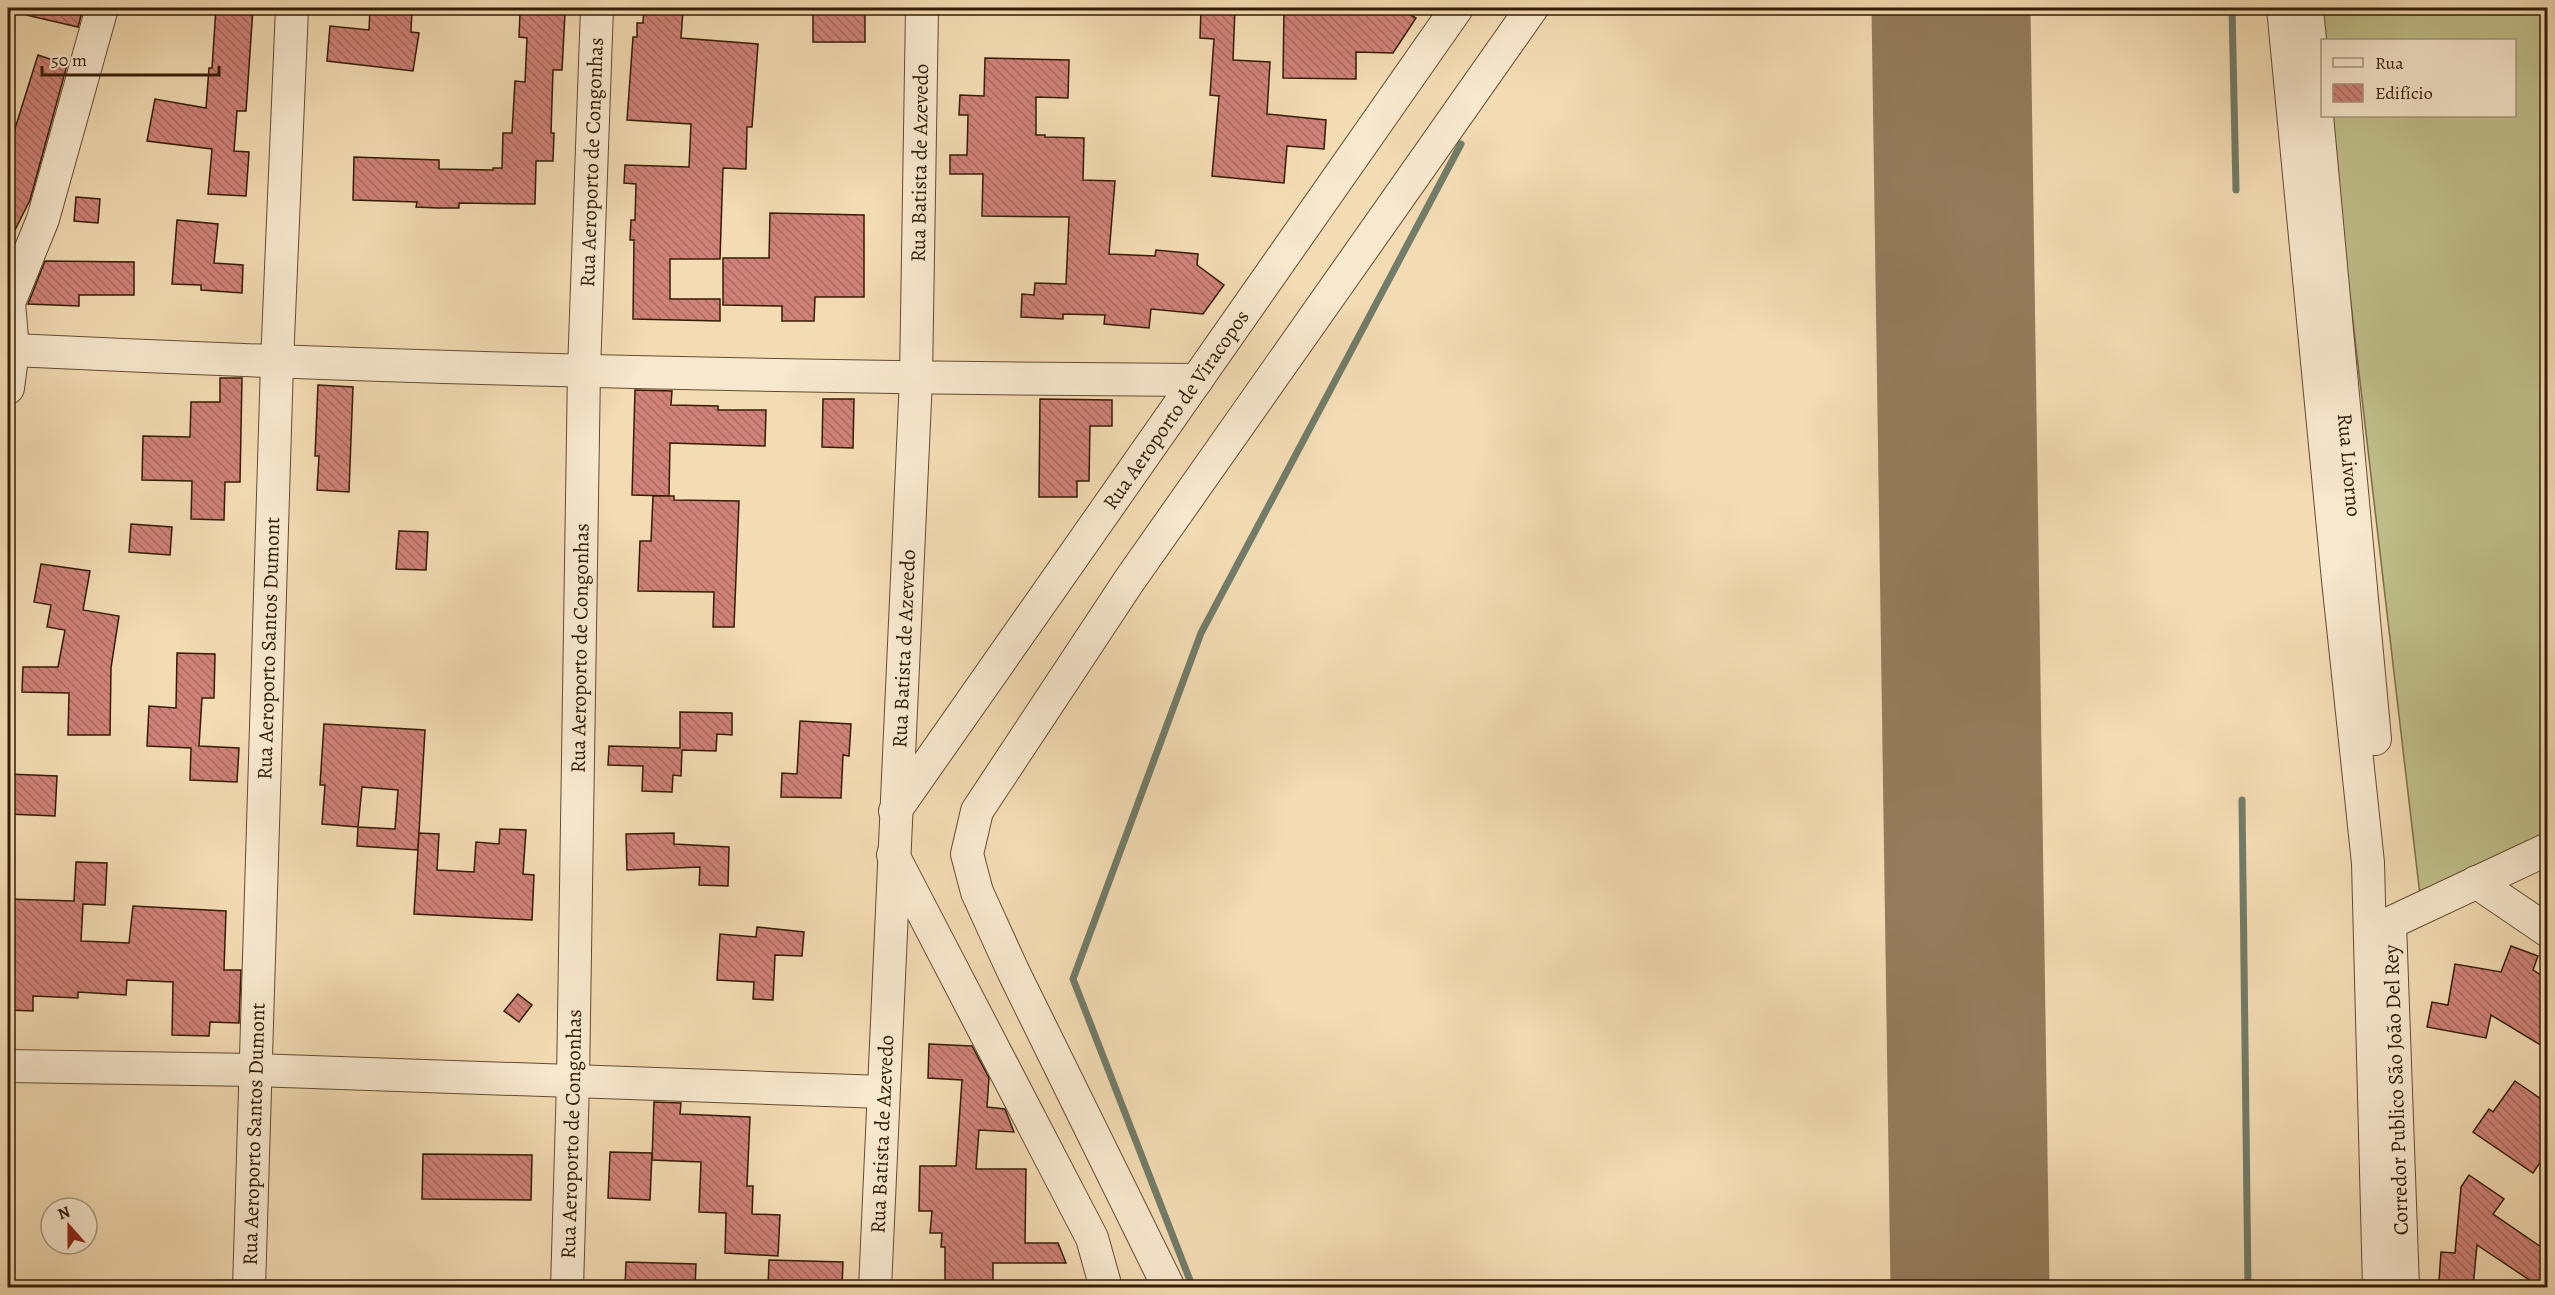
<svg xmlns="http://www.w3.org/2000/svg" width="2555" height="1295" viewBox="0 0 2555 1295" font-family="Alegreya,serif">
  <defs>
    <pattern id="building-back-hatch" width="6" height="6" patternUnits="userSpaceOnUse" patternTransform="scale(1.5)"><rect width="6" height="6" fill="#d08279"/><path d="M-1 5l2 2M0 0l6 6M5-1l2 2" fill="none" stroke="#aa6a61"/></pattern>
  </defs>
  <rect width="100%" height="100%" fill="#f3dbb3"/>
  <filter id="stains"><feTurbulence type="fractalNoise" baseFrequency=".00333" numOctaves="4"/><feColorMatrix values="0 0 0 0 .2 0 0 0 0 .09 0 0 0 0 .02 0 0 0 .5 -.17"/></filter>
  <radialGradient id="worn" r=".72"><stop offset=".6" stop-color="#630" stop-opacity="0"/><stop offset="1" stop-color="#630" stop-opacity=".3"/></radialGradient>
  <polygon fill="#bfbf8a" stroke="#7a6e47" stroke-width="1.5" points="2316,8 2547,8 2547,847 2421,904 2329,116 2514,116 2514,40 2322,40"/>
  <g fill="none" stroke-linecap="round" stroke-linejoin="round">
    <g stroke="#727c68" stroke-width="7">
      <polyline points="2232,8 2236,190"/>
      <polyline points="2242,800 2248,1288"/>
      <polyline points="1193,1288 1073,979 1201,633 1461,144"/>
    </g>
    <polyline stroke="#947c5c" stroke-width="159" points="1951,8 1970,1288"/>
  </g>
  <g fill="url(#building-back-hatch)" stroke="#341d04" stroke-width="1.5" fill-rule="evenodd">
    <polygon points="27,8 83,8 78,27 26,15"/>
    <polygon points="216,8 253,8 246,111 237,111 234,151 249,152 246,196 208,194 212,149 147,141 155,99 206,108 209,68 212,68"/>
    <polygon points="370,8 412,8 411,32 419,33 413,71 327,61 330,26 369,30"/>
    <polygon points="644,8 683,10 681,38 758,44 752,127 747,127 746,169 723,168 720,259 670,259 670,299 720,299 720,321 633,319 634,240 630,240 631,220 635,220 636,184 624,183 625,165 689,167 691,124 627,120 633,37 637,37 637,23 643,23"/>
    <rect x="813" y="8" width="52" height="34"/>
    <polygon points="1201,8 1235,8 1233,60 1270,62 1267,114 1326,120 1324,149 1287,146 1284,183 1212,176 1219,96 1210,95 1214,39 1200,38"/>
    <polygon points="1284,8 1399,8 1416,18 1393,53 1356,52 1356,79 1283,78"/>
    <polygon points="520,13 565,13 562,70 553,70 551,133 554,133 553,161 536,161 535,204 459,203 459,208 438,208 416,207 417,202 353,200 354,157 439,160 439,169 493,170 493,168 502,168 503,133 512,133 515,81 525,82 527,38 519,37"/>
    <polygon points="38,55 67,65 30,200 8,244 8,133 13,135"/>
    <polygon points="985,58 1069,60 1068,98 1036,97 1036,135 1045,135 1045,137 1084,138 1083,180 1115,181 1109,254 1155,256 1156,250 1198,254 1197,265 1224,285 1203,314 1151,309 1149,328 1104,324 1105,315 1063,314 1063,319 1021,317 1022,294 1034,295 1035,283 1066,284 1069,217 982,216 983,174 950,174 950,155 967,155 968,115 959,115 960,95 984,96"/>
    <polygon points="76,197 100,199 98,223 74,221"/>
    <polygon points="770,213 864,215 864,297 815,297 814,321 782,321 782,306 723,305 723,258 769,258"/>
    <polygon points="177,220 218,224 214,263 243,265 242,293 201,290 201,285 172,284"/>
    <polygon points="45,261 134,262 134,295 79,295 79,306 28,304"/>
    <polygon points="220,378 242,378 240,482 225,482 224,520 191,519 192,481 142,480 143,436 190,437 191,402 220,402"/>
    <polygon points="318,385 353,387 349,492 317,490 319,456 315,456"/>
    <polygon points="635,390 672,391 671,405 718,406 718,410 766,410 765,446 670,443 669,496 632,495"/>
    <polygon points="823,399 854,399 853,448 822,447"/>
    <polygon points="1040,399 1112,400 1112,426 1090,426 1089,481 1077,481 1077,497 1039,497"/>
    <polygon points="653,496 674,496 674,500 739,501 734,627 713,627 714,592 638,591 640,541 651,541"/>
    <polygon points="131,524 172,527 170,555 129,552"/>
    <polygon points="399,531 428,532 426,570 396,569"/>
    <polygon points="41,564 90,571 83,610 119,616 111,668 110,735 68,735 69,693 22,692 23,667 58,667 65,630 47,627 51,605 34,602"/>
    <polygon points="177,653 215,654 214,698 202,698 199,746 239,748 237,782 190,780 191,748 147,746 149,706 176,708"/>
    <polygon points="680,712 732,713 732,735 717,734 716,751 682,750 681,776 673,775 672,792 642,791 643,766 608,765 609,746 680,748"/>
    <polygon points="800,721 851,724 849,756 843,755 841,798 781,797 782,773 797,774"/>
    <path d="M324,724L425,730L418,850L357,846L358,827L322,824L325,785H320ZM362,787L398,790L395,829L358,827Z"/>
    <polygon points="8,774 57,776 55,816 8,814"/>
    <polygon points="500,829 526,830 523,874 534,875 532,920 414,914 419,833 439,834 437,870 474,872 476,842 499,844"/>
    <polygon points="674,833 674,844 729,847 728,886 699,885 700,867 627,870 626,834"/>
    <polygon points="76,862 107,863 105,905 83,904 81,941 129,943 133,906 226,911 224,970 241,970 239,1023 210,1022 209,1036 172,1035 173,982 127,980 126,995 78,992 78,998 33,996 33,1011 8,1010 8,899 74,901"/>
    <polygon points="757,927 804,932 802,956 775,955 773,1000 753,999 754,982 717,980 720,934 756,937"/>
    <polygon points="2511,946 2538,956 2533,970 2547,979 2547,1049 2491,1015 2486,1038 2427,1027 2432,1002 2448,1005 2455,964 2501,972"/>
    <polygon points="518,994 532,1005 519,1022 504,1011"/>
    <polygon points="929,1044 972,1046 989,1078 987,1107 1005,1109 1014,1132 979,1130 976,1169 1026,1169 1025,1243 1058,1243 1066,1263 993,1263 993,1287 945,1287 945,1247 941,1247 942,1233 930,1233 932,1211 919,1211 920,1166 956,1166 962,1080 928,1078"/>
    <polygon points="2515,1081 2547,1103 2547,1152 2533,1173 2473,1132 2489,1109 2493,1112"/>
    <polygon points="654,1102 681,1103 680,1114 750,1117 747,1186 753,1186 752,1214 780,1215 778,1256 725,1253 726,1213 699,1212 701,1162 652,1160"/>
    <polygon points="610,1152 652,1153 650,1200 608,1198"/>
    <polygon points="423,1154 532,1155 531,1200 422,1199"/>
    <polygon points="2469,1175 2504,1199 2493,1214 2547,1251 2547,1287 2540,1287 2477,1245 2473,1287 2452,1287 2453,1281 2439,1281 2441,1252 2455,1253 2461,1187"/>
    <polygon points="769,1260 843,1262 842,1287 768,1287"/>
    <polygon points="626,1262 696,1264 695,1287 625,1287"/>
  </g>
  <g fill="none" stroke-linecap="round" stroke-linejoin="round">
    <defs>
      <g id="minor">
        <polyline points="2283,8 2338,580 2368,863 2379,1288"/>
        <path id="s1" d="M2307,8L2375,739"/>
        <path d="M13,350C408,369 802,378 1197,380"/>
        <polyline points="8,388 13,350 9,303 43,219 102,8"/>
        <path id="s2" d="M895,811L1457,8"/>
        <polyline points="893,855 1092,1238 1106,1288"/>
        <polyline points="2476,882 2548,931"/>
        <polyline points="8,1066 255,1070 883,1092"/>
        <path id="s3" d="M249,1288L277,363L292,8"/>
        <path id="s4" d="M567,1288L573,1082L584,370L597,8"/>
        <path id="s5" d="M875,1288L916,378L922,8"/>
        <polyline points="1169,1288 1013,971 977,892 967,854 977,811 1129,581 1532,8"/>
        <polyline points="2403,1288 2390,923 2548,849"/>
      </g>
    </defs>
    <use href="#minor" stroke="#644c30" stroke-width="34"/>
    <use href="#minor" stroke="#f7e8ce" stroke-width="32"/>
  </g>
  <g text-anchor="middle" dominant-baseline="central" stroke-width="4.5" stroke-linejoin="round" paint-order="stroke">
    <g font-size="21" fill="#341d04" stroke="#f7e8ce">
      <text stroke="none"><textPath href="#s4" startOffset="1126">Rua Aeroporto de Congonhas</textPath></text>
      <text stroke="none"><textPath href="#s5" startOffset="1126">Rua Batista de Azevedo</textPath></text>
      <text stroke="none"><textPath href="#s2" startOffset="490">Rua Aeroporto de Viracopos</textPath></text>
      <text stroke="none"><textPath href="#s1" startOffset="459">Rua Livorno</textPath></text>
      <text stroke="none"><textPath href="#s3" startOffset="640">Rua Aeroporto Santos Dumont</textPath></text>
      <text stroke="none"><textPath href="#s4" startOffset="640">Rua Aeroporto de Congonhas</textPath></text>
      <text stroke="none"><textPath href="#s5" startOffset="640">Rua Batista de Azevedo</textPath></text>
      <text transform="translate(2396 1090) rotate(-92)">Corredor Publico São João Del Rey</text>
      <text stroke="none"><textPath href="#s3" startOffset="154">Rua Aeroporto Santos Dumont</textPath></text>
      <text stroke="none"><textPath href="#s4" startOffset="154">Rua Aeroporto de Congonhas</textPath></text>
      <text stroke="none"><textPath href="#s5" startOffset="154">Rua Batista de Azevedo</textPath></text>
    </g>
  </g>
  <rect width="2555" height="1295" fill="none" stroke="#f3dbb3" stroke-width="30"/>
  <rect x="9" y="9" width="2537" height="1277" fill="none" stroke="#341d04" stroke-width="3"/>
  <rect x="15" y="15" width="2525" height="1265" fill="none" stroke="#341d04" stroke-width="1.5"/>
  <rect x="2321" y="39" width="195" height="78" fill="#f7e8ce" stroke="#a9977d" stroke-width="1.5"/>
  <rect x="2333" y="58" width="30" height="9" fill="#f7e8ce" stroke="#a9977d" stroke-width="1.5"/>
  <text x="2375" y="69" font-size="18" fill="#341d04">Rua</text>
  <rect x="2333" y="84" width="30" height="18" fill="url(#building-back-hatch)" stroke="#a9977d" stroke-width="1.5"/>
  <text x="2375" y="99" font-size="18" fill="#341d04">Edifício</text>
  <g transform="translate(69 1226) rotate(339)"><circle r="28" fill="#f7e8ce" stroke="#a9977d" stroke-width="1.5"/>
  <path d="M0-4.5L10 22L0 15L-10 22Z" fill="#8f2418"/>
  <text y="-9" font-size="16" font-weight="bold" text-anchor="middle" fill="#341d04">N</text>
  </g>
  <path d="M42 66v9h177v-9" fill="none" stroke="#341d04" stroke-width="3"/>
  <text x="51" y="66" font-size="18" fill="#341d04" stroke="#f7e8ce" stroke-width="4.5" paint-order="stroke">50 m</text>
  <rect width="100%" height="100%" filter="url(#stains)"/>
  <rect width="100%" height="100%" fill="url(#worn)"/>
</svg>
